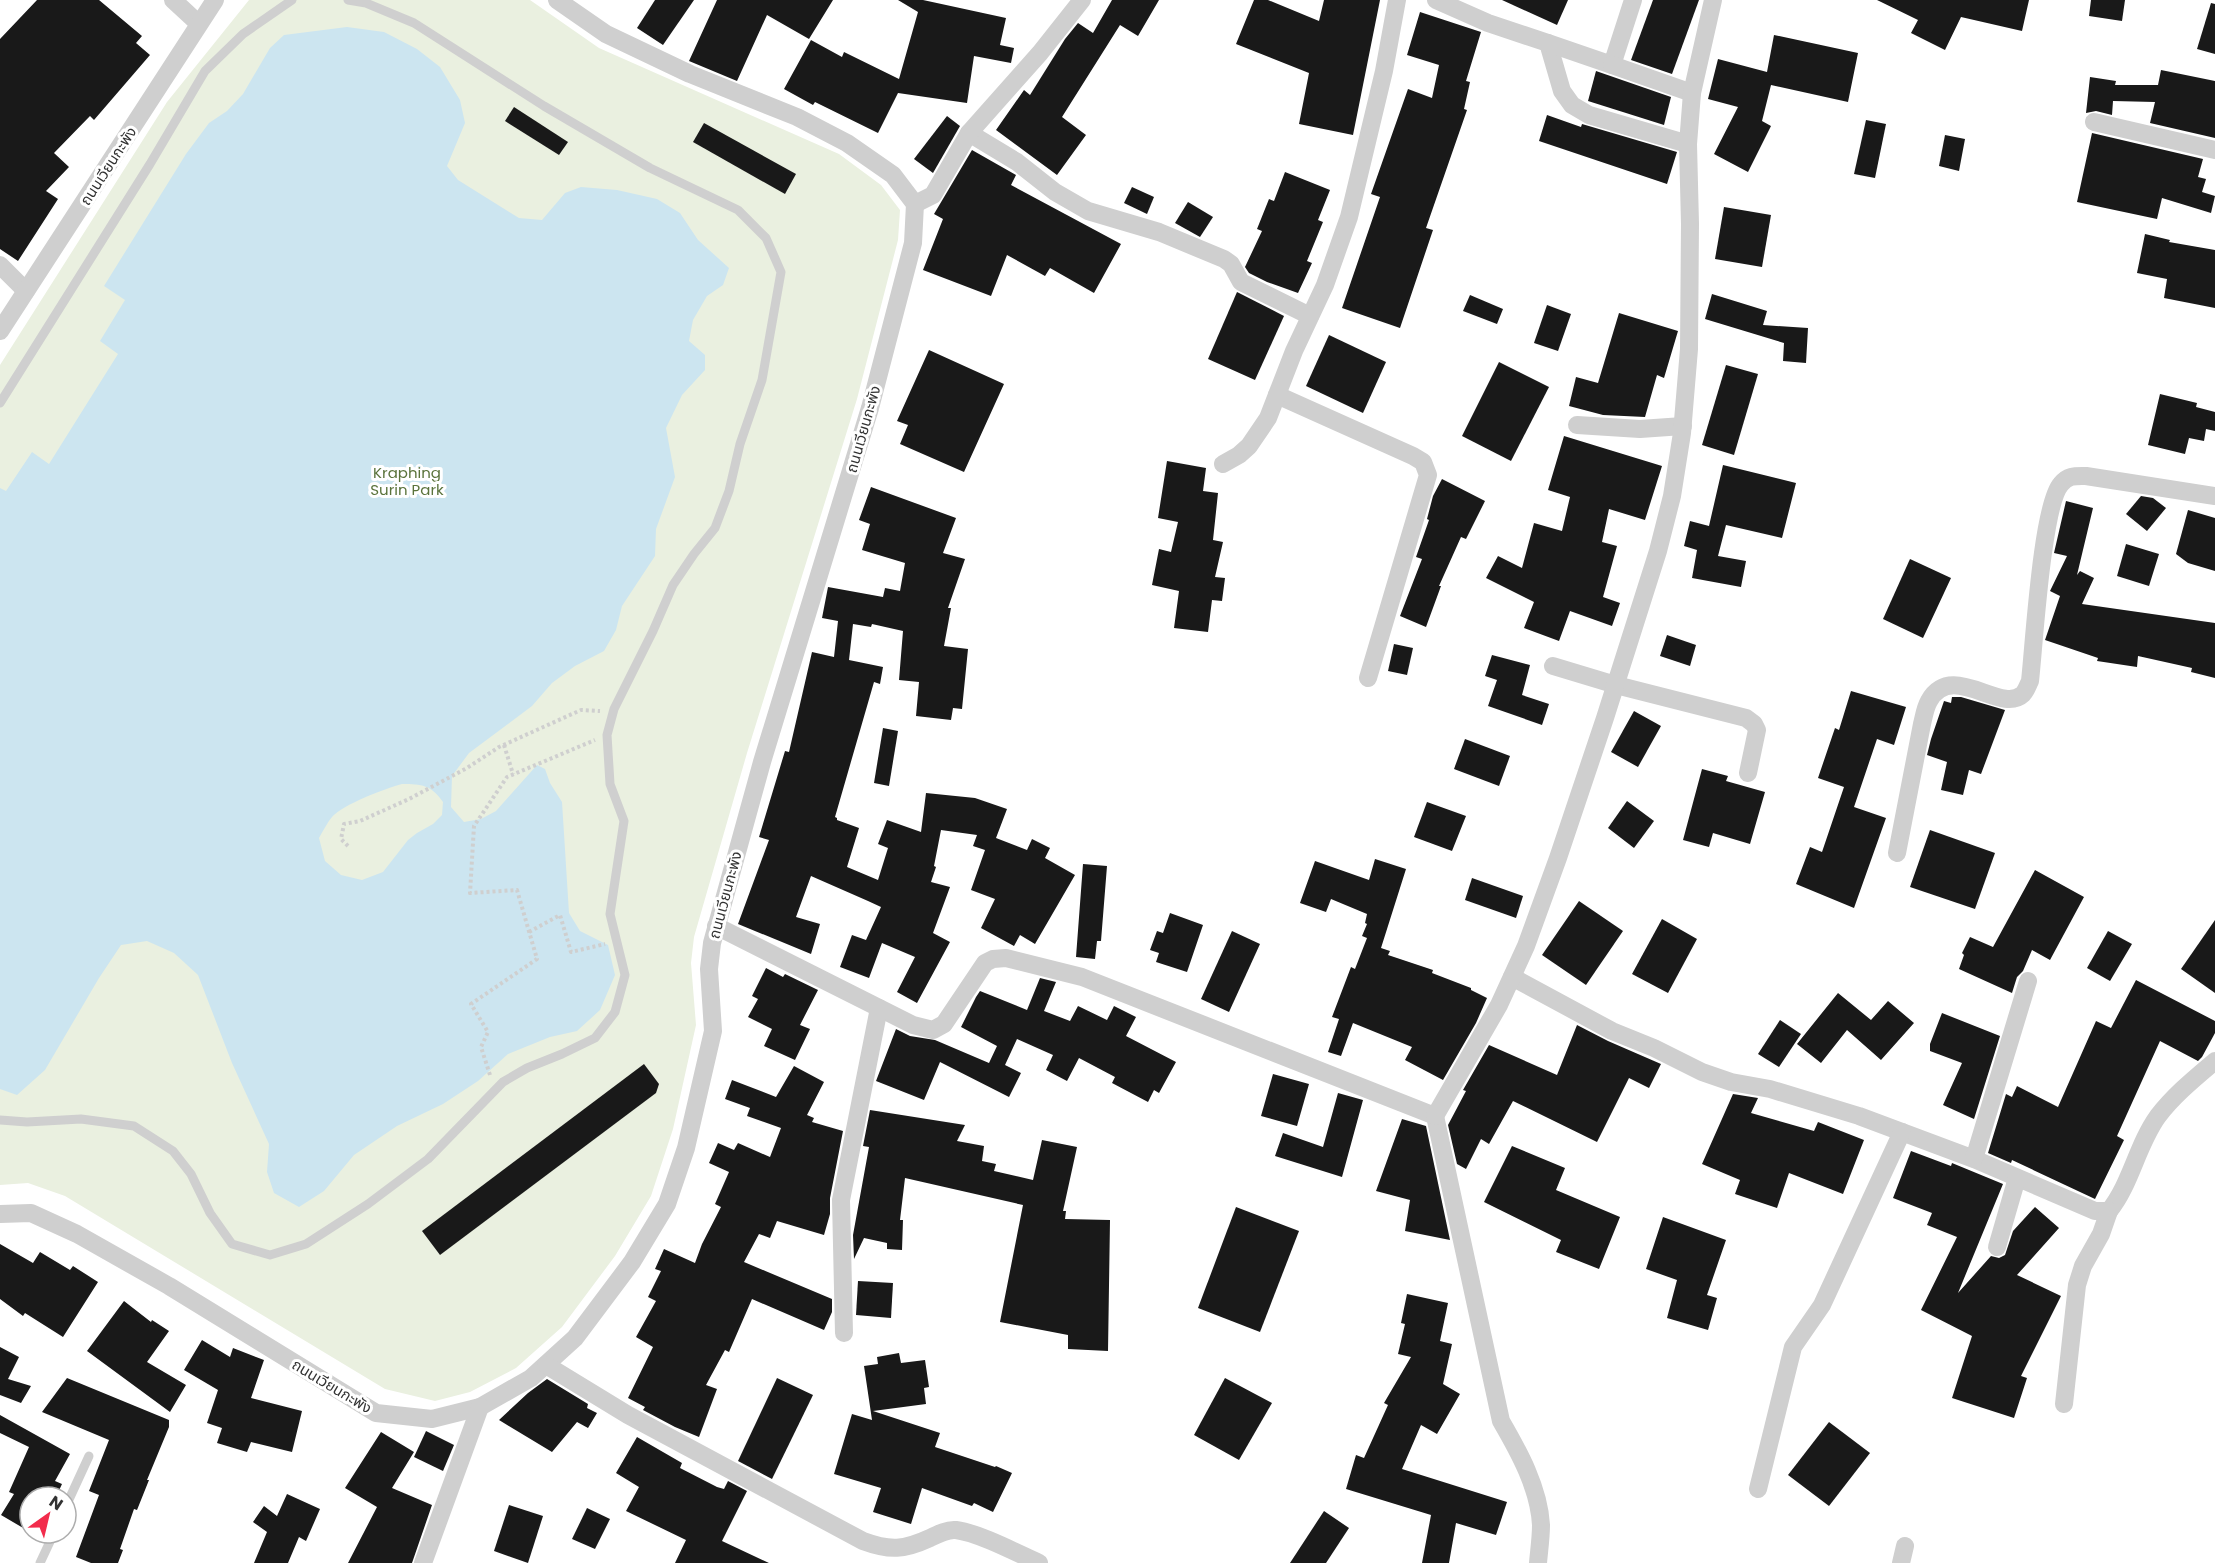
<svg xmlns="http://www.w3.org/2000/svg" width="2215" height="1563" viewBox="0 0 2215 1563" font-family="Poppins,'Noto Sans Thai',sans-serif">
  <rect width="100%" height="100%" fill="#fff"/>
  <polygon fill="#eaf0e0" points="249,0 530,0 599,48 839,154 881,185 900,210 898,240 857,399 747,753 694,937 691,963 696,1025 673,1129 651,1196 615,1256 562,1327 516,1368 470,1392 435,1401 385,1389 65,1196 28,1183 0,1185 0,365 167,102"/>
  <path fill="#cce5f0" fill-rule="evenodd" d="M347,27L384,32L417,49L440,67L460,100L465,123L447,166L458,180L519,218L542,220L565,193L581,187L617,190L657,199L680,213L698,240L729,268L723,285L707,296L693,320L689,341L705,355V370L682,395L666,428L675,477L656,529L655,556L622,606L616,630L604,651L575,666L552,683L532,706L469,753L452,776L451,807L464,822L481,819L496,811L537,765L545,769L550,783L562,802L569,913L580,931L608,945L615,975L600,1010L577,1031L550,1037L508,1054L478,1081L443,1104L397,1126L354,1155L324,1191L299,1207L274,1193L267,1172L269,1144L232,1063L198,975L174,953L147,941L121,945L99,978L45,1070L17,1095L0,1089V488L6,491L32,452L49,464L118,354L100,341L125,300L104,286L186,154L209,123L227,111L243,94L270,48L284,35ZM402,784C422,784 431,785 443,802L442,815L433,824L417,833L408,840L383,872L362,880L341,875L325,861L319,838C323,831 327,823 332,817C344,804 384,789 402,784Z"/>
  <g fill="#191919">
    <polygon points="37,0 99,0 142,36 136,43 150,55 94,120 90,116 54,153 69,167 46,191 58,199 18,261 0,249 0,39"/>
    <polygon points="655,0 694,0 663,45 637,28"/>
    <polygon points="717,0 833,0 809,39 767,15 737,81 689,61"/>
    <polygon points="898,0 923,0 1006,18 1000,45 1014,48 1011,63 974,56 967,103 898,93 878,133 815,102 813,105 784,89 811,40 842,57 844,52 899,79 918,12"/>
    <polygon points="1112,0 1159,0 1138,36 1120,25 1062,117 1086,135 1057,175 996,130 1024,90 1030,95 1065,39 1078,23 1093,33"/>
    <polygon points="1254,0 1268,0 1319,21 1324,0 1380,0 1353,135 1299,124 1309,73 1236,44"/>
    <polygon points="1502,0 1568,0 1557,25"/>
    <polygon points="1653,0 1699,0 1672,74 1631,60"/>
    <polygon points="1877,0 2029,0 2022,31 1961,17 1945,50 1911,33 1918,20"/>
    <polygon points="2091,0 2125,0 2122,21 2089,16"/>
    <polygon points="2211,3 2215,4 2215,54 2197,49"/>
    <polygon points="1420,12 1481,32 1466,81 1470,82 1464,109 1467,110 1426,228 1433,230 1400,328 1342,308 1380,197 1371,194 1408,89 1432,98 1439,65 1407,55"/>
    <polygon points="1774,35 1858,53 1848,102 1771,85 1762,121 1771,126 1748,172 1714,154 1738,107 1708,99 1718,59 1767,72"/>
    <polygon points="2161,70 2215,81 2215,138 2150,123 2155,102 2113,101 2112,115 2096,111 2086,113 2090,77 2116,81 2115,85 2158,85"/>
    <polygon points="1596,71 1671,97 1664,125 1588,101"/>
    <polygon points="514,107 568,142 559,155 505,121"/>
    <polygon points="1547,115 1581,127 1582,124 1677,152 1667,184 1539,141"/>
    <polygon points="947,116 960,126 933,173 914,159"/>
    <polygon points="1866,120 1886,124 1875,178 1854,174"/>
    <polygon points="704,123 796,174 785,194 693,142"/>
    <polygon points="2092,133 2203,159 2198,177 2206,179 2202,192 2215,196 2211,213 2162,198 2157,219 2077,202"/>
    <polygon points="1945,135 1965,139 1959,171 1939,166"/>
    <polygon points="972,150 1016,175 1011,185 1121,244 1094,293 1050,268 1045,276 1007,255 991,296 923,270 943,219 934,214"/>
    <polygon points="1285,172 1330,190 1318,220 1323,222 1307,261 1312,263 1298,293 1267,282 1249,273 1245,267 1262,231 1257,229 1269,199 1274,201"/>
    <polygon points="1132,187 1154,197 1147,214 1124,203"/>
    <polygon points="1188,202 1213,217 1200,237 1175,223"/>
    <polygon points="1724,207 1771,215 1762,267 1715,259"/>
    <polygon points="2145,234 2170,240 2169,242 2215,250 2215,308 2164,298 2167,279 2137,273"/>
    <polygon points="1237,292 1284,316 1255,380 1208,359"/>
    <polygon points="1712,294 1767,311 1763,325 1808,328 1806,363 1783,361 1784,343 1705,319"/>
    <polygon points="1470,295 1503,309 1497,324 1463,311"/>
    <polygon points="1547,305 1571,314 1558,351 1534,343"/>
    <polygon points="1619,313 1678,331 1664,378 1657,375 1645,417 1603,415 1569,406 1576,377 1598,383"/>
    <polygon points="1329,335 1386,362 1363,413 1306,386"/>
    <polygon points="929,350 1004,384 964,472 900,444 908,425 897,421"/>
    <polygon points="1499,362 1549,387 1511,461 1462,436"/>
    <polygon points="1726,365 1758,374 1734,455 1702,445"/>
    <polygon points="2160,394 2197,403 2196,407 2215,412 2215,431 2206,429 2204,441 2189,438 2185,454 2148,445"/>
    <polygon points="1564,436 1662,466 1645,520 1609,509 1602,542 1617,546 1603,597 1620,603 1612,626 1570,611 1559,641 1524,628 1534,602 1486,578 1498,556 1522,568 1534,523 1562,531 1570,497 1548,490"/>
    <polygon points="1167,461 1206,468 1203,491 1218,493 1213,540 1223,542 1215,577 1225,578 1222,601 1212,600 1208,632 1174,628 1179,591 1152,585 1159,549 1171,552 1178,522 1158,518"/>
    <polygon points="1723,465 1796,483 1782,538 1726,525 1718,556 1746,561 1741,587 1692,578 1697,550 1684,546 1690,521 1709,526"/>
    <polygon points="1442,479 1485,501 1466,539 1461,537 1439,586 1441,586 1426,627 1400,616 1422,559 1416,557 1429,520 1427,519 1433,496"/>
    <polygon points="871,487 956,518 943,553 965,559 948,608 951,608 944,646 968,649 962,709 953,708 951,720 916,716 919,682 899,680 903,631 872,624 871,627 853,624 849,660 883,667 880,684 874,682 835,817 837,818 837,820 859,828 847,867 878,880 888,848 878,844 887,820 921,832 926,793 975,798 1007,809 996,838 1027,850 1032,839 1050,848 1045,858 1075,875 1035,944 1020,935 1014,946 981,928 995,899 971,890 985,850 973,846 977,835 941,830 934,866 936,867 931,882 950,887 933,933 950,942 917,1003 897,992 915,957 882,943 869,978 840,967 852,935 866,940 881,907 868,901 811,876 796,917 820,924 811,954 738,924 769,840 759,837 785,751 789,752 812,652 834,657 838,621 822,618 828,587 883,597 885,588 900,591 905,563 862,550 870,524 859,520"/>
    <polygon points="2141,496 2153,498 2166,508 2147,531 2126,514"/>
    <polygon points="2066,501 2093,508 2077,575 2080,571 2094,578 2082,604 2215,623 2215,678 2191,672 2192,668 2138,656 2137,667 2097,661 2098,658 2045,640 2060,596 2050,591 2067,556 2054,553"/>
    <polygon points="2188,510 2215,518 2215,571 2188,563 2176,554"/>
    <polygon points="2126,544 2159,554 2149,586 2117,576"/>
    <polygon points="1910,559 1951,578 1923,638 1883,619"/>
    <polygon points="1667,635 1696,645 1690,666 1660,656"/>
    <polygon points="1394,644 1413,648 1407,675 1388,671"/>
    <polygon points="1492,655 1530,665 1522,695 1549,704 1542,725 1488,706 1497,680 1485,676"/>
    <polygon points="1851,691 1906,707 1894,745 1877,739 1854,807 1886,818 1854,908 1796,884 1810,847 1822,852 1844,787 1818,778 1835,728 1839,730"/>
    <polygon points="1952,697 1961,697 2005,710 1981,774 1969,770 1963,795 1941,790 1947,762 1927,755 1931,739 1944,701 1951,703"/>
    <polygon points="1634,711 1661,726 1638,767 1611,752"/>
    <polygon points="883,728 898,731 889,786 874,783"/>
    <polygon points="1465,739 1510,756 1499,786 1454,769"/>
    <polygon points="1702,769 1728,776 1726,781 1765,792 1750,844 1713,833 1709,847 1683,840"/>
    <polygon points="1627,801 1654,821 1634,848 1608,828"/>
    <polygon points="1427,802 1466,816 1452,851 1414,837"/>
    <polygon points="1930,830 1995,853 1975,909 1910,887"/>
    <polygon points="1375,859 1406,869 1381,948 1390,951 1388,955 1433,970 1432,973 1471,988 1471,990 1487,998 1476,1023 1443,1080 1405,1060 1412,1047 1353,1023 1341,1056 1328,1052 1339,1019 1332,1017 1351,967 1355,969 1367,938 1362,936 1367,924 1365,923 1367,914 1331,899 1326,912 1300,903 1315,861 1369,880"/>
    <polygon points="1083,864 1107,866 1101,941 1097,941 1095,959 1076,957"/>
    <polygon points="2035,870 2084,897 2050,960 2032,950 2023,971 2017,977 2012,993 1959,969 1964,955 1962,953 1970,937 1993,947"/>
    <polygon points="1472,878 1523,896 1516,918 1465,900"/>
    <polygon points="1579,901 1623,931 1586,985 1542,955"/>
    <polygon points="1170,913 1203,925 1187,972 1156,962 1159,953 1150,950 1157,931 1163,933"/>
    <polygon points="1662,919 1697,939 1668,993 1632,974"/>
    <polygon points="2215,920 2215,993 2181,969"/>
    <polygon points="1232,931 1260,944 1229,1012 1201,999"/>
    <polygon points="2108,931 2132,944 2110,981 2087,968"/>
    <polygon points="766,968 783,977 785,974 818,990 800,1025 810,1029 795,1060 764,1046 772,1029 748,1017 758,999 752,996"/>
    <polygon points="1040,978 1056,982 1044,1011 1070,1021 1078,1006 1107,1020 1114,1006 1136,1017 1126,1036 1176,1062 1159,1093 1154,1090 1148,1102 1112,1083 1115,1077 1079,1058 1067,1081 1046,1070 1053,1055 1017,1039 1005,1065 1021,1073 1009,1097 940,1062 924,1100 876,1081 896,1029 910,1036 935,1040 989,1063 997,1046 961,1027 976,997 980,991 1027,1010"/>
    <polygon points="2136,980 2215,1021 2215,1033 2202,1057 2198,1061 2160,1041 2117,1136 2124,1140 2095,1199 2012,1160 2011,1163 1988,1153 2006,1094 2012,1097 2017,1086 2058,1107 2096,1021 2111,1028"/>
    <polygon points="1838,993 1871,1020 1888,1001 1914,1023 1881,1060 1847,1030 1821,1063 1797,1044"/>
    <polygon points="1942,1013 2000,1036 1974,1119 1943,1105 1962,1063 1930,1051 1930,1044"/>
    <polygon points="1780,1020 1801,1034 1779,1067 1758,1054"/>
    <polygon points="1577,1025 1608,1041 1661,1064 1649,1088 1629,1078 1597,1142 1513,1101 1489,1144 1481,1139 1466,1169 1457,1164 1448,1125 1466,1091 1463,1090 1489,1045 1557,1075"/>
    <polygon points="644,1064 659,1084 656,1093 440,1255 422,1231"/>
    <polygon points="794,1066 824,1082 807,1115 814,1118 812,1122 843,1131 830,1198 830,1214 824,1235 777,1221 770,1238 759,1234 744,1262 832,1299 832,1312 824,1330 752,1299 729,1352 725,1350 706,1385 717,1389 699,1437 675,1427 643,1410 645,1407 628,1398 653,1347 636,1337 656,1301 648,1297 661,1271 655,1269 664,1249 695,1263 702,1244 721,1207 715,1204 729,1172 709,1163 718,1143 734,1150 738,1143 770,1157 781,1128 747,1116 750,1108 725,1099 732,1080 776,1097"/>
    <polygon points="1273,1074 1309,1084 1297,1126 1261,1116"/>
    <polygon points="1338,1093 1363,1100 1342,1177 1275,1156 1283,1133 1323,1147"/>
    <polygon points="1733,1094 1758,1098 1751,1113 1814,1131 1818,1122 1864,1140 1843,1194 1789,1173 1777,1208 1735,1194 1740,1180 1702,1164"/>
    <polygon points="870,1110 965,1125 957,1141 984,1146 982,1161 996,1164 994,1171 1033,1180 1042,1140 1077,1147 1063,1211 1066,1211 1065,1219 1110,1220 1108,1351 1068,1349 1068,1335 1000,1322 1023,1205 905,1178 900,1220 903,1220 902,1250 887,1249 887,1243 864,1238 854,1259 853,1235 869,1147 863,1146"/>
    <polygon points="1402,1119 1426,1126 1450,1240 1405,1231 1410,1200 1376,1191"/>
    <polygon points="1512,1146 1565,1168 1556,1190 1620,1217 1599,1269 1556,1252 1561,1240 1484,1202"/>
    <polygon points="1911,1151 1951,1166 1952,1163 2003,1184 1958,1293 1991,1256 1999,1258 2005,1255 2013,1231 2035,1207 2059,1228 2017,1275 2061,1296 2021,1376 2027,1378 2014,1418 1952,1398 1972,1336 1921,1310 1957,1237 1927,1225 1932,1213 1893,1198"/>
    <polygon points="1236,1207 1299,1231 1260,1332 1198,1308"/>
    <polygon points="1663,1217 1726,1240 1707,1295 1717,1298 1708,1330 1667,1318 1677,1280 1646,1269"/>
    <polygon points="0,1244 33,1263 40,1252 70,1270 73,1266 98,1282 63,1337 25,1313 23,1316 0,1299"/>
    <polygon points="858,1281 893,1283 891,1318 856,1315"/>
    <polygon points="1407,1294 1448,1303 1440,1341 1452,1344 1443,1384 1460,1394 1437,1434 1421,1425 1402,1469 1507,1502 1496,1535 1456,1523 1449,1563 1422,1563 1431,1515 1346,1489 1356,1455 1364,1458 1388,1405 1384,1403 1411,1357 1398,1354 1405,1324 1401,1323"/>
    <polygon points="124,1301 151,1322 152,1320 169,1331 147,1362 186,1385 170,1412 87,1351"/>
    <polygon points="202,1340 230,1357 233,1348 264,1360 251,1398 302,1411 292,1452 251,1442 247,1452 217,1443 222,1428 207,1423 218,1390 184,1370"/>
    <polygon points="0,1347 19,1357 8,1379 31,1386 21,1403 0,1395"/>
    <polygon points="899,1353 901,1363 925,1360 929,1387 924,1388 926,1404 873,1411 940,1433 935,1447 995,1467 996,1466 1012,1473 993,1512 974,1503 972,1506 922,1488 911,1524 873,1512 881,1488 834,1474 852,1414 872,1420 864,1366 878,1364 877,1357"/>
    <polygon points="67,1378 169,1420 169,1427 147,1480 149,1480 137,1510 134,1509 120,1549 123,1550 118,1563 91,1563 76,1557 99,1495 89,1491 109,1440 42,1412"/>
    <polygon points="777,1378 813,1395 772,1479 738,1461"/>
    <polygon points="1225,1378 1272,1403 1239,1460 1194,1435"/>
    <polygon points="547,1379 588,1404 587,1408 597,1413 588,1428 577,1422 552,1452 499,1420 528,1393"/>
    <polygon points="0,1415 70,1454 55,1481 62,1484 56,1497 30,1497 30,1532 1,1515 14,1494 9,1492 29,1447 0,1433"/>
    <polygon points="1829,1422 1870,1453 1829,1506 1788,1475"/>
    <polygon points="426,1431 454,1445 443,1471 414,1457"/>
    <polygon points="381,1432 414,1452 392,1488 432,1505 412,1563 348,1563 377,1507 345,1488"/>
    <polygon points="637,1437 682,1463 680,1468 717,1487 724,1489 728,1481 747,1491 722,1541 769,1563 675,1563 686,1540 626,1511 639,1487 616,1473"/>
    <polygon points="287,1494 320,1509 306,1541 299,1537 288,1563 254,1563 267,1532 253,1522 264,1506 277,1516"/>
    <polygon points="509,1505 543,1516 528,1563 494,1551"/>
    <polygon points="587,1508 610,1519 595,1549 572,1539"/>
    <polygon points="1324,1511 1349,1528 1326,1563 1290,1563"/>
  </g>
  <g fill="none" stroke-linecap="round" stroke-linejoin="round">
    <g stroke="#cfcfcf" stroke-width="4" stroke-dasharray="3 3" stroke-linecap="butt">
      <polyline points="504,745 513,774"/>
      <polyline points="348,846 341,839 344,824 360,821 409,799 467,768 499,747 581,710 600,711"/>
      <polyline points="529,932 560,915 571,952 605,944"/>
      <polyline points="490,1075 481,1047 488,1032 471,1004 537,959 517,890 470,893 474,826 507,777 595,740"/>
    </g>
    <g stroke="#cfcfcf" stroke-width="9">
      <polyline points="0,403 150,164 205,71 243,34 292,0"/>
      <polyline points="0,1120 27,1122 81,1119 134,1126 173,1151 191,1174 210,1213 232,1244 270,1255 306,1244 368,1204 428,1159 503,1082 527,1068 562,1054 595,1038 615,1012 625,975 610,914 624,821 610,784 607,735 614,709 653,631 673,585 694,554 715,528 729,491 740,444 762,380 781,272 766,238 738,210 650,168 544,106 414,23 366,3 348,0"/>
      <polyline points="66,1506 89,1456"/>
      <polyline points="40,1563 54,1533"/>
    </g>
    <g stroke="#cfcfcf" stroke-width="18">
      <polyline points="173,0 199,24"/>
      <polyline points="1436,0 1488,23 1548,43 1562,91 1572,105 1589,115 1688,144"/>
      <polyline points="1548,43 1612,65 1633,0"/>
      <polyline points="1612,65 1692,93"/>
      <polyline points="2094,122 2215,150"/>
      <polyline points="969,133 1017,162 1055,192 1088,211 1159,232 1224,259 1231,264 1241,282 1310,316"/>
      <polyline points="915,204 933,195 969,133 1040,53 1082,0"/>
      <polyline points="0,265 26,291"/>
      <polyline points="0,331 215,0"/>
      <polyline points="1277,395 1413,456 1423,462 1428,475 1368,678"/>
      <polyline points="1577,425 1640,429 1683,426"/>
      <polyline points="1223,464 1239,455 1249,446 1268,418 1294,351 1325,285 1349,217 1384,71 1397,0"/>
      <polyline points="1553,666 1616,685 1746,718 1754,724 1757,730 1748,773"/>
      <path d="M1897,853L1922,724C1924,716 1925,708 1929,701C1952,660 2001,715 2023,694C2026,691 2028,685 2030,681C2034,646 2042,505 2061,484C2068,475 2076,476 2086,476L2215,496"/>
      <path d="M716,926L913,1025L933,1030L944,1024L985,963L993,959L1006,958L1082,977L1435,1116L1501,1421C1519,1452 1539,1488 1541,1525C1541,1538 1539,1551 1538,1563"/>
      <path d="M1512,977L1612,1031L1654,1048L1702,1072L1731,1082L1770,1089L1859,1116L1974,1159L2095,1211H2109C2131,1184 2137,1145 2158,1116C2174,1095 2195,1078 2215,1061"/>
      <polyline points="1435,1116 1499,1005 1526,946 1558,858 1605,718 1658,551 1672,496 1682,433 1689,349 1690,224 1688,144 1692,93 1713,0"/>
      <polyline points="1974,1159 2028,981"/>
      <polyline points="0,1214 31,1213 77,1234 169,1286 376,1413 432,1419 480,1407 531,1378 575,1338 632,1262 667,1204 686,1148 713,1031 709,969 712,943 762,762 870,408 913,243 915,204 893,175 847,143 797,117 690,74 606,34 557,0"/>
      <polyline points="1997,1247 2017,1178"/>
      <polyline points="844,1333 841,1200 879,1008"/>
      <path d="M546,1365L628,1415L863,1541C890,1551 904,1550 930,1538C938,1534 948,1529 956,1530C979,1533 1017,1553 1039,1563"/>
      <polyline points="2064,1404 2077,1285 2083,1266 2101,1234 2109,1211"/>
      <polyline points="1758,1489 1793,1347 1822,1305 1902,1132"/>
      <polyline points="423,1563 480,1407"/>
      <polyline points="1901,1563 1905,1546"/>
    </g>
  </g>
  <g text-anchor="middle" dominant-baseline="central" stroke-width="6" stroke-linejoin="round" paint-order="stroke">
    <g font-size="15" fill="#323232" stroke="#fff">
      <text transform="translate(108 166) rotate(-57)">ถนนเวียนกะพัง</text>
      <text transform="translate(863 429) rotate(-74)">ถนนเวียนกะพัง</text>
      <text transform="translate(725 895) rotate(-75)">ถนนเวียนกะพัง</text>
      <text transform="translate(332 1386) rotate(31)">ถนนเวียนกะพัง</text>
    </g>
    <g font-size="15" fill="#5a733b" stroke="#fff">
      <text x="407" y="472">Kraphing<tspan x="407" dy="17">Surin Park</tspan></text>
    </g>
  </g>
  <g transform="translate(48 1515) rotate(34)"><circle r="28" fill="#ffffff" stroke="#adadad" stroke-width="1.5"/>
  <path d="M0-4.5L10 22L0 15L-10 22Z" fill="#f22c4c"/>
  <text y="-9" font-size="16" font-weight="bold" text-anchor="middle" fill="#323232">N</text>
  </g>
</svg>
